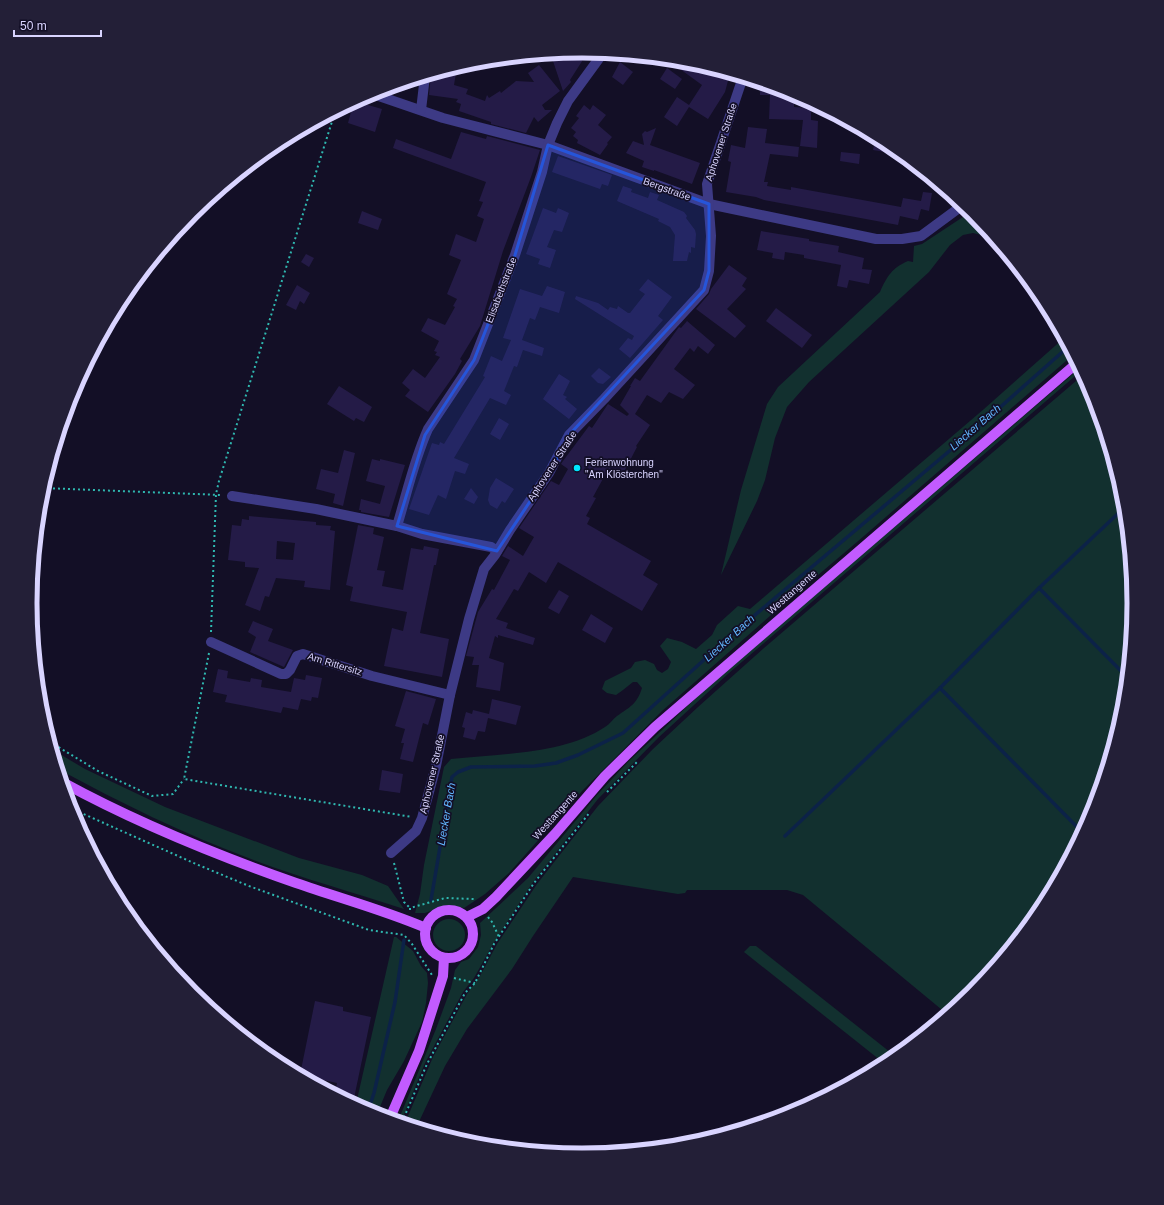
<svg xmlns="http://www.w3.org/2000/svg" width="1164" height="1205" viewBox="0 0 1164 1205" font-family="Helvetica,sans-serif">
  <rect width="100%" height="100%" fill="#130f26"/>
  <g fill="#12302f">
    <path d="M969,213L975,215L994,238L973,233L963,235L950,245L929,272L809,382L787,407L775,438L765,480L757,501L721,575L741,490L767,404L778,387L880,292C887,276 892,268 908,261L913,262L914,246L922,244Z"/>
    <path d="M1064,338L1073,355L857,542L771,615L662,711L583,790L509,873L485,894L464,908L448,905L425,913H415L420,894L424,865L444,767L451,759C499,754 565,754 605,727C610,724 613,719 617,716C630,707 637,704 642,688L637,682H633L623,690L616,695L607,693L602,689L605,681L631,668L635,662L645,660L654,664L657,670L662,673L668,669L671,662L660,646L667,638L682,642L696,649L712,635L717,625L738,606L750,609L984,409Z"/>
    <polygon points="1080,368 1081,371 729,673 659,737 598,799 533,882 493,944 474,978 463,992 425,1063 401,1122 398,1121 436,1029 451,988 455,970 461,962 469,959 478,947 481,935 480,923 528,878 597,795 628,762 709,686"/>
    <polygon points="1083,375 1092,391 1123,495 1134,603 1123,710 1092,814 1041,909 972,993 947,1014 803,895 787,890 687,890 685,893 678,894 573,877 533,936 512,969 467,1029 445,1066 417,1126 405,1123 433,1057 467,994 480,976 497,944 537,884 598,806 653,749 698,707 764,648"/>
    <path d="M53,750L85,769L165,807L299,858L362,875L388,886L404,909C353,892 301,878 251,859C184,834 121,803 58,769Z"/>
    <circle cx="449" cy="935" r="16"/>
    <polygon points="394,937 396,937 413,951 421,966 427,973 428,983 426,1003 422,1022 404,1061 387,1090 377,1114 356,1104"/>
    <polygon points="750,946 756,946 895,1056 885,1064 744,952"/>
  </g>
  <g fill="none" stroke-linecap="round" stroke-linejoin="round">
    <g stroke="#0c2248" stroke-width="3.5">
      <polyline points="1125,507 1039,588 1127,677"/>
      <polyline points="1039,588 940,688 1082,832"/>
      <polyline points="785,836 940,688"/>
      <polyline points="431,900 452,777 458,772 471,767 535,766 556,763 578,755 623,733 736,631 979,426 1068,347"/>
      <polyline points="368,1111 374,1093 395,1002 404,940"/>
    </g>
  </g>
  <g fill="#241b47" fill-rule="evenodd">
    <polygon points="577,51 579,51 586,55 570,80 571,82 563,91 552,58 552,53"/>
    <polygon points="681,60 696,63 696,66 729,77 725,92 708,119 689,107 677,126 664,117 677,97 689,105 702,85 680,69"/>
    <polygon points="620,62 633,72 623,85 612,77"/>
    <polygon points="539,65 560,91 542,105 545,110 552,110 538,122 534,117 526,133 491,124 491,122 459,111 461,104 456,102 458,99 429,95 431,74 442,71 456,73 454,85 468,89 466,94 485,101 487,95 489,98 500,91 501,93 516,81 534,82 528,73"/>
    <polygon points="667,68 682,79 675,89 660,79"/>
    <polygon points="760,84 768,85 793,93 794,93 794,107 811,108 811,120 818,121 817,148 800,146 803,120 769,119 770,95 760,95"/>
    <polygon points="354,101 382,109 375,132 348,123"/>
    <polygon points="584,105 590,110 593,105 606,115 598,125 612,137 607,143 608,144 600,155 577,143 578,140 573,136 576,132 571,128 579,118 576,116"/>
    <polygon points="748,127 767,129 765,143 799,147 798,157 770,154 764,182 768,182 767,186 791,190 791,187 901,207 903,198 921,201 923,192 932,193 929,211 921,209 918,220 900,216 898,225 764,200 756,197 726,192 731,162 728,161 731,145 745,148"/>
    <polygon points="656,128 650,145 700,163 692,184 654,170 654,171 642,167 644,161 626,153 633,141 644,145 642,134 645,131 647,132"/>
    <polygon points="461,132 486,139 487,136 540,150 531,177 503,251 480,326 460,359 462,361 455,374 428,412 405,396 410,390 402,383 413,369 425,378 440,357 435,355 437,352 434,351 439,341 421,331 428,318 445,325 455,307 453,306 457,299 447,294 461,260 449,255 456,234 476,242 484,219 477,216 483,202 479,201 486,182 393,148 396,139 451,159"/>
    <polygon points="876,137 887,143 885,152 873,150"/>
    <polygon points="841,152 860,154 859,164 840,161"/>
    <polygon points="558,156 612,175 608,186 602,184 600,189 552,172"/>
    <polygon points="623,186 632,189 631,192 648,198 650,192 659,195 657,200 684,212 687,216 686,218 695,230 696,234 695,248 691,247 691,253 689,252 687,261 673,261 675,235 670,227 658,221 659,219 617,201"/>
    <polygon points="543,208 556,213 558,208 569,213 562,232 554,230 547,247 556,250 550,268 538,264 540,259 526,254"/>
    <polygon points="362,211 382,219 378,230 358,223"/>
    <polygon points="761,231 809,239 809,241 839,246 838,252 864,258 862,269 872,270 869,284 849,280 847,288 837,286 841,265 804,258 804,255 785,252 784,260 772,258 773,253 757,250"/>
    <polygon points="306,254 314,258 309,267 301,262"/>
    <polygon points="729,265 747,278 742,286 746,289 727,309 746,326 735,338 696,309 709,294 711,289"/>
    <polygon points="648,279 672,297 658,316 663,320 630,358 619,349 628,338 632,340 634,336 575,299 576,296 598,303 608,310 610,307 617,309 618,306 628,313 630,313 645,294 639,290"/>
    <polygon points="297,285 310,293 304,304 300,301 296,310 286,305"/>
    <polygon points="547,286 565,292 559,313 540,307 535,320 530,318 522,340 544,348 542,356 523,350 517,367 514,366 504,391 511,395 506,405 490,398 454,458 469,464 465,474 455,471 446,499 438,495 429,515 409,509 432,443 439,445 440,442 444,444 485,377 483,376 491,356 502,361 511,340 503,338 520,289 542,296"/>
    <polygon points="776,308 812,335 802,348 766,321"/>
    <polygon points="687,321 715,345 708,354 698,346 694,352 690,348 674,369 695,385 683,399 669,392 661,403 647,395 635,414 650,425 636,446 637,447 625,470 618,472 611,468 607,475 605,475 593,497 596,498 586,516 590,518 587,524 651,561 643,575 658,584 642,611 558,562 546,583 529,572 518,591 514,589 496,619 508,623 506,628 535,638 533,645 498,635 498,638 495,636 489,658 504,663 500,691 476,687 479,665 472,665 474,657 466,656 478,612 492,589 494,590 510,560 502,556 508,546 523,556 534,537 519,528 551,481 559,485 568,469 561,464 563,461 589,426 592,428 608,404 627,416 629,414 620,405 631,386 630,386 635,378 640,381 679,327 681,328"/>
    <polygon points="599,368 611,377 603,384 598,383 591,376"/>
    <polygon points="559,374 570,381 563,395 567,397 565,399 577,409 569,419 543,399"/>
    <polygon points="339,386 372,407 364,422 356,418 354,421 327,404"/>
    <polygon points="499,418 509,424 500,440 490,434"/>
    <polygon points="344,450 355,453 343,506 333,503 335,494 316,489 321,469 338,473"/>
    <polygon points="372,459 380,461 380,459 405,465 389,517 361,512 361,510 359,510 361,499 380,504 385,486 366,481"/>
    <polygon points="496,478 514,489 505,503 502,501 497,509 490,505 488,500 490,488"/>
    <polygon points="471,488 478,497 474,504 464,499"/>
    <path d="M249,516L316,522V525L331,526L330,530L335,531L330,590L304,587L305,581L276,578L269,597L265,596L260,611L245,605L259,568L245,567V562L228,560L232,525L241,526L242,519L249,520ZM277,541L295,543L293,560L276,559Z"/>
    <polygon points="358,525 374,528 373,534 384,537 377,570 385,571 382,586 403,590 411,548 423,550 424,546 439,549 436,565 434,565 420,633 449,639 442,677 384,666 392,628 403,631 407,612 350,601 353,587 346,585"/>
    <polygon points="559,590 569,596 559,614 548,608"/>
    <polygon points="591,614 613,628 605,643 582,630"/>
    <polygon points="253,621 273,629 268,641 293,650 284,667 250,652 256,637 248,632"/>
    <polygon points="218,669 228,671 227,678 250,682 251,678 262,680 261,687 291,692 294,678 305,680 306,675 322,678 318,698 312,697 311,701 301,699 298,710 283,707 281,713 225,702 227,695 213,692"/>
    <polygon points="406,691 436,699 428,725 423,723 413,762 400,759 404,743 401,743 405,729 395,726"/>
    <polygon points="492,699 521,706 516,725 488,718 485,732 478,731 475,740 463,737 465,728 462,727 466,712 472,714 473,710 489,714"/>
    <polygon points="382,770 403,774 400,793 379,790"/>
    <polygon points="315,1001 343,1007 343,1011 371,1017 353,1103 335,1093 337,1083 300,1075"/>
  </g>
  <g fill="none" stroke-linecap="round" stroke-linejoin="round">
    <g stroke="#2fb8b0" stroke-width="2" stroke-dasharray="2 3" stroke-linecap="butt">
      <polyline points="43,488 221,495"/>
      <polyline points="211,632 216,494 219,481 335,112"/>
      <polyline points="209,653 184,779 412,817"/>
      <polyline points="50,742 98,771 152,796 173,794 184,779"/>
      <polyline points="607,792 638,761"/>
      <polyline points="70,808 196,864 249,886 369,930 404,935 412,944 432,975"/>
      <polyline points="394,863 404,902 410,908"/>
      <polyline points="410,910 410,908 445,898 474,899 475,901"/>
      <polyline points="488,917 492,922 499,937"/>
      <polyline points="454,978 475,983"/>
      <polyline points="402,1122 427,1064 465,993 475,983 494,944 534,883 590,812"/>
    </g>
    <g stroke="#3d3a85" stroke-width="10">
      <polyline points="370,93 443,118 548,145 709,204 876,239 902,239 921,236 963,205"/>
      <polyline points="421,110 425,76"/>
      <polyline points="232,496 316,509 397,526 422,534 491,547 497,551"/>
      <path d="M397,526C407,493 414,460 428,429L474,360L515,255L542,172L548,145L557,123L568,101L603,53"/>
      <polyline points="211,642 281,674 286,674 290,670 297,656 303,654 372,676 450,695"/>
      <polyline points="391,853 416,831 422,818 436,766 450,695 469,619 484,569 495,555 510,530 549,473 569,435 604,399 704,290 709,271 711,236 707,184 743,77"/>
    </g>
    <g stroke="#c25bff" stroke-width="10">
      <path d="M62,782C137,823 216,855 296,883C339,898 384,910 426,928"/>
      <circle cx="449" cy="934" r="24"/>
      <polyline points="467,917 483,909 496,897 555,834 605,776 655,727 1077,363"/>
      <polyline points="390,1118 419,1051 443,976 444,958"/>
    </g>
  </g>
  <path fill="#2655da" fill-opacity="0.2" stroke="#2655da" stroke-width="3" stroke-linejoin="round" d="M548,145L709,204V271L704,290L569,435L549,473L497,551L397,526L425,435L474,360L483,337L515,255Z"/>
  <circle fill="#00e5ff" stroke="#130f26" stroke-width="1.5" cx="577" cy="468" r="4"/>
  <g text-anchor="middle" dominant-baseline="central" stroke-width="3.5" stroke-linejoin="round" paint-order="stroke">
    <g font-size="10" fill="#d9d4ff" stroke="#130f26">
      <text transform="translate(721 142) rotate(-72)">Aphovener Straße</text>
      <text transform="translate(667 189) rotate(20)">Bergstraße</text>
      <text transform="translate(501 290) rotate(-69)">Elisabethstraße</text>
      <text transform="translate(552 466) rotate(-57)">Aphovener Straße</text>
      <text transform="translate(792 592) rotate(-41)">Westtangente</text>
      <text transform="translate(335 664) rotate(17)">Am Rittersitz</text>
      <text transform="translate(432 774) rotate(-77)">Aphovener Straße</text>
      <text transform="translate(555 815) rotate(-48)">Westtangente</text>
    </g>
    <g font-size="10" fill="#d9d4ff" stroke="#130f26" text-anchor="start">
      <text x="585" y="462">Ferienwohnung<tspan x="585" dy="12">"Am Klösterchen"</tspan></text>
    </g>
    <g font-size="11" font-style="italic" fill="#62b6ff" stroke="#130f26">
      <text transform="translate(975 427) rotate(-41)">Liecker Bach</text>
      <text transform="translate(729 638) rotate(-42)">Liecker Bach</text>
      <text transform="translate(446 814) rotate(-80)">Liecker Bach</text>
    </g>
  </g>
  <path d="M0 0H1164V1205H0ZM37 603a545 545 0 1 1 1090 0a545 545 0 1 1-1090 0Z" fill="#231f37" fill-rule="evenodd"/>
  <path fill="none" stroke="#d9d4ff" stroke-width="5" d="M37 603a545 545 0 1 1 1090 0a545 545 0 1 1-1090 0Z"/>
  <path d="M14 30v6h87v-6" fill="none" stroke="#d9d4ff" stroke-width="2"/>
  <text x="20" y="30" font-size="12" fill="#d9d4ff" stroke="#130f26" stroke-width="3" paint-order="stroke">50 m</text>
</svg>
